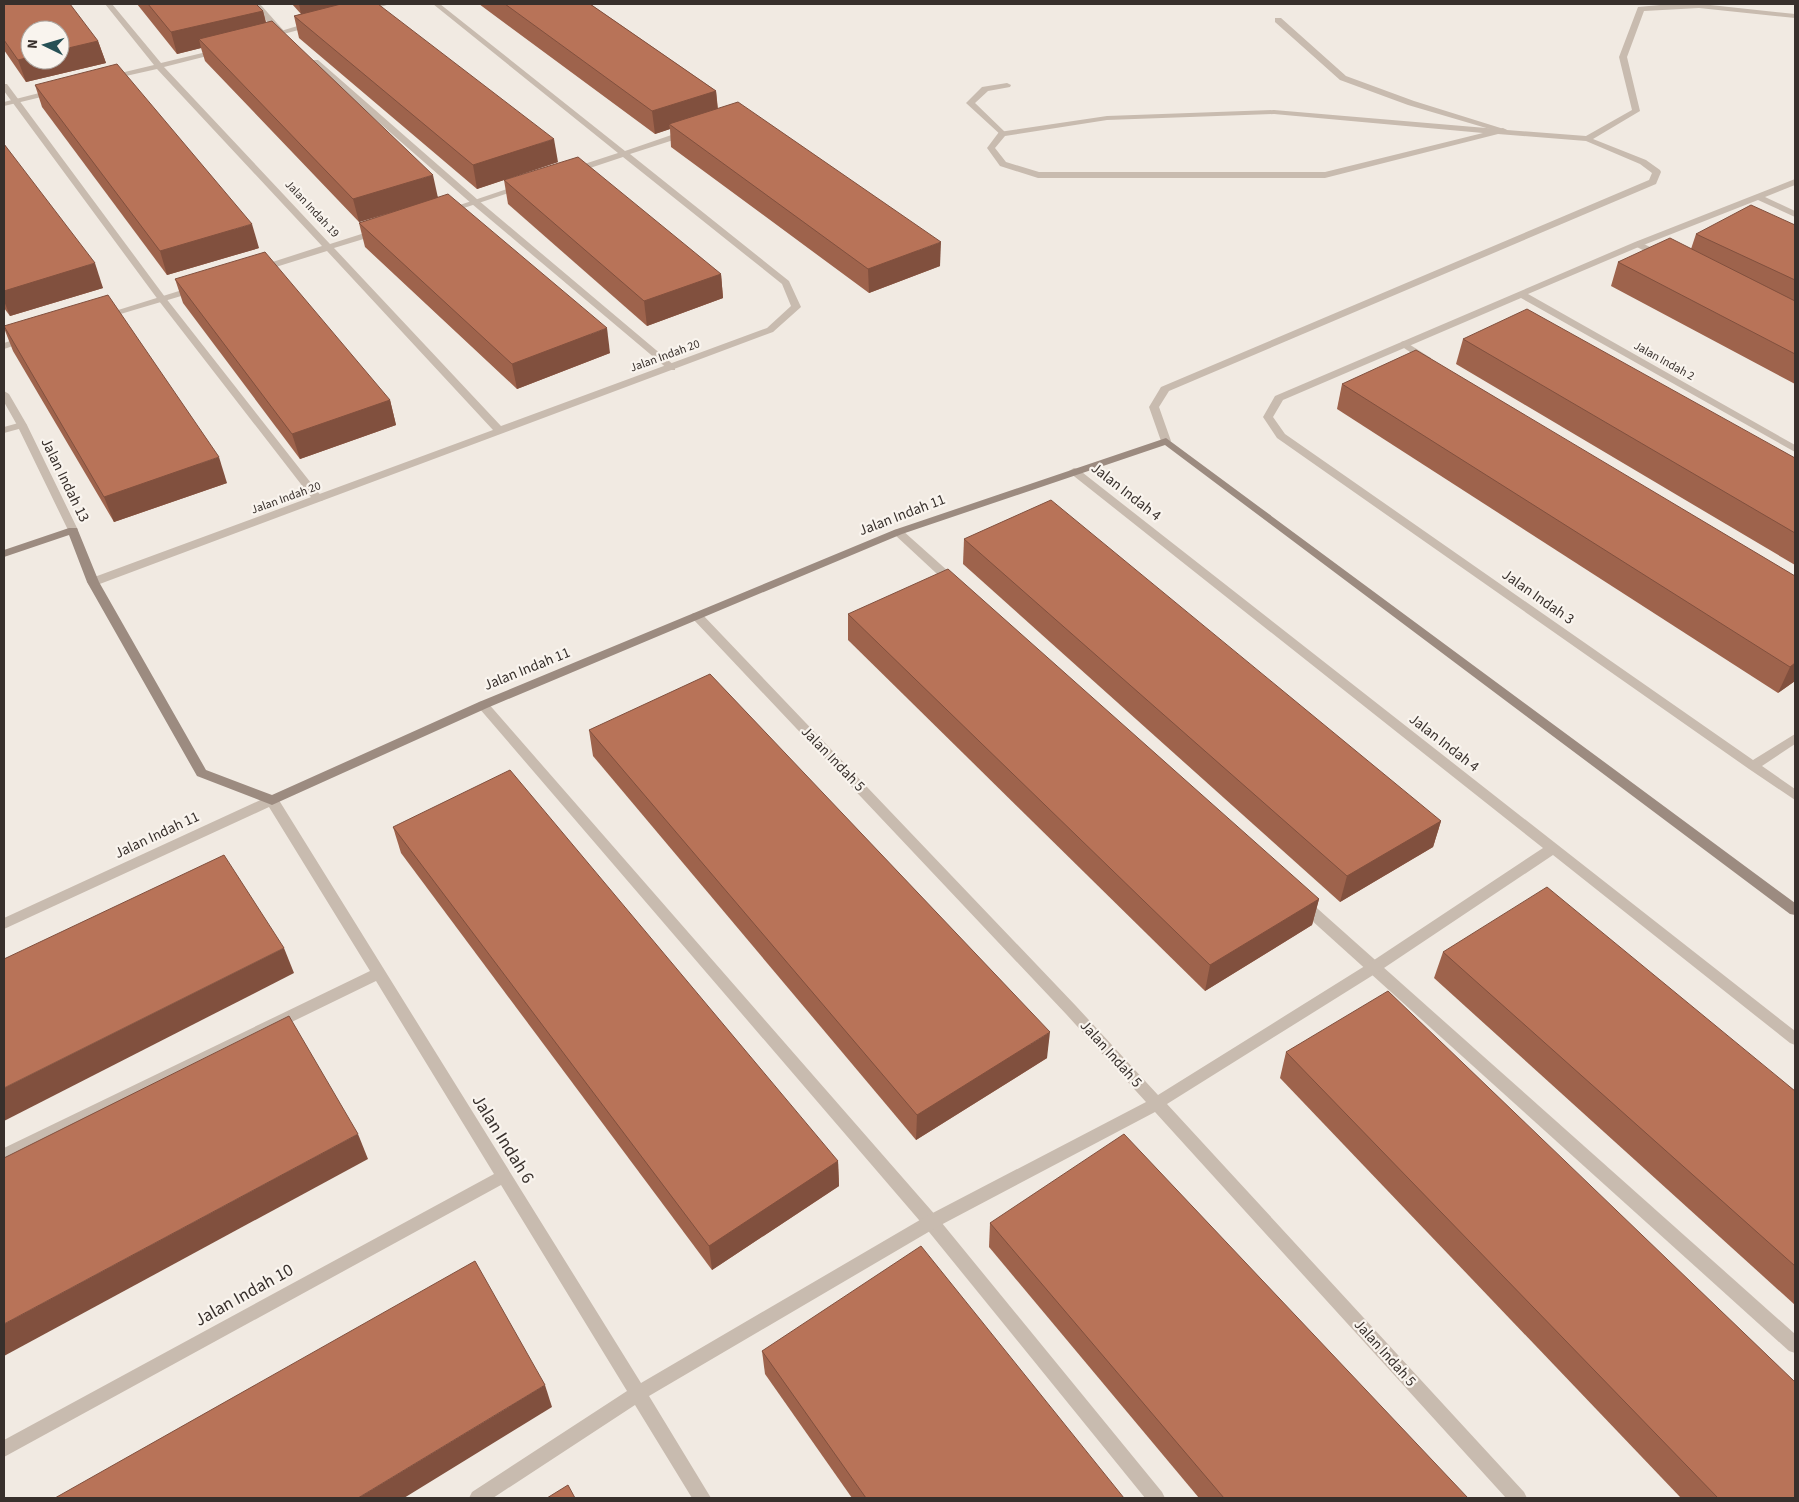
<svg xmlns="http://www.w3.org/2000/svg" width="1799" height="1502" viewBox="0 0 1799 1502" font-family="'Source Sans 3',sans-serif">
  <rect width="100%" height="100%" fill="#f1eae2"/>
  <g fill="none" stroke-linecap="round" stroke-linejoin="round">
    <g fill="#c8bbaf" fill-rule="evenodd">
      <polygon points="253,4 260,4 284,31 284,35 278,35"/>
      <polygon points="1275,18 1281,18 1346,76 1414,101 1507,130 1500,132 1408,105 1340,80 1275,22"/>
      <polygon points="312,60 318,60 478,200 675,366 675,370 669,370 472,204 312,64"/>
      <polygon points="1007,83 1011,85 1010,87 988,91 975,103 1005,132 1006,134 1002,136 966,103 982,87"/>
      <polygon points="4,84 7,84 165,297 322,497 323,499 322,501 314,501 159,301 4,91"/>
      <polygon points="1638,241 1664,254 1666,256 1658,258 1635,246 1634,244"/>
      <polygon points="1404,341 1431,358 1431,362 1425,362 1401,346 1401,342"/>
      <polygon points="22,422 27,425 26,427 4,433 4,427"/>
      <polygon points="898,529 902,530 958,580 960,583 958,586 950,586 894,534 893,532 894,530"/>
      <polygon points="483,701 487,702 937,1217 1162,1492 1165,1498 1145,1498 925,1227 479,708 477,705 479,702"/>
      <polygon points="1304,900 1309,901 1795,1334 1795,1353 1789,1351 1299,909 1297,905 1299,901"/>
    </g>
    <g fill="#c8bbaf" fill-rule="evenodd">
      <polygon points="105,4 112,4 161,63 223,48 223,52 164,67 330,244 374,230 380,230 380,234 334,248 501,426 767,328 791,306 782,284 623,157 575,173 569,173 569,169 618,153 433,4 440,4 625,151 683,131 689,131 689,135 630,154 789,281 801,307 773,332 97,585 89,585 87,582 89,579 493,430 327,251 263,271 257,271 257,267 322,246 157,69 108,80 108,76 154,65"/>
      <polygon points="379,4 390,4 364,12 360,10"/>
      <path d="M1701,4L1795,14V18L1699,8L1644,11L1627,57L1640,111L1593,139L1646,160L1660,170L1661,172L1656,184L1169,391L1159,407L1171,441L1166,444L1161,441L1149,407L1161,387L1649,180L1652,173L1640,164L1586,141L1498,134L1325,178H1038L1000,166L987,148L999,132L1107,116L1274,110L1498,129L1503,128L1507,130L1586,136L1632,110L1619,57L1638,7L1660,5ZM1274,114L1483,133L1325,172H1039L1006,162L995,148L1005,136L1107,120Z"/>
      <polygon points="311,22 314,22 314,26 268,38 264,36"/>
      <polygon points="55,89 58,89 58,93 4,106 4,102"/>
      <polygon points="1795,179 1795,185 1765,197 1795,211 1795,217 1758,200 1641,246 1528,294 1795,445 1795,452 1521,298 1283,400 1273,417 1285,434 1753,760 1795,734 1795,744 1762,766 1795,789 1795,800 1749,769 1277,438 1263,417 1275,396 1635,242"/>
      <polygon points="519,185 526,187 449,213 442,211"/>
      <polygon points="195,286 198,287 198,291 107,318 101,318 99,316"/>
      <polygon points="25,336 30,339 28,341 4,349 4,343"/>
      <polygon points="4,391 9,394 27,425 78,530 77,532 69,532 68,530 17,425 4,402"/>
      <polygon points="1074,468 1078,469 1795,1031 1795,1045 1790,1043 1553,855 1378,972 1167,1104 1524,1492 1527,1498 1506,1498 1155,1112 937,1227 649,1396 711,1498 692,1498 635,1405 493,1498 469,1498 472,1492 627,1391 501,1185 4,1457 4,1440 494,1174 376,981 4,1162 4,1148 370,971 269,807 4,929 4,918 267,797 277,797 641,1383 925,1217 1146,1102 1066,1014 693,619 691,616 693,613 701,613 1076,1006 1158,1095 1368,964 1543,848 1070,473 1069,471"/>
    </g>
    <polygon fill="#9c8b80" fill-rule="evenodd" points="1166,438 1795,903 1795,915 1790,914 1165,445 902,534 487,708 272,805 197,776 87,582 69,535 4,557 4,550 69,528 77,528 99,582 206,770 272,795 479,702 894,530"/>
  </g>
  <g fill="#9e634c">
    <polygon points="4,4 98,41 106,63 26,82 4,50"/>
    <polygon points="137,4 256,4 263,11 266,22 438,197 610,353 517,389 365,247 359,223 397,211 359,222 205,61 201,48 177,54"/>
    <polygon points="292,4 378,4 558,162 477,189 299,38 294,16 301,14"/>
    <polygon points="479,4 590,4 716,91 718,109 940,266 869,293 671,147 670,129 655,134"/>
    <polygon points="35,85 259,248 167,275 42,107"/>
    <polygon points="4,144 103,288 10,316 4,308"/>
    <polygon points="504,180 721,274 723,298 647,326 508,204"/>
    <polygon points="1795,225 1795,384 1611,286 1618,262 1691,249 1696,234"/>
    <polygon points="175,279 390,400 396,425 300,459 183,303"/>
    <polygon points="4,328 227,483 114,522 13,351"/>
    <polygon points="1463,339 1795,458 1795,565 1456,364"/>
    <polygon points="1342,384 1795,576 1795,681 1778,693 1337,409"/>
    <polygon points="964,539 1441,821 1433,847 1340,902 963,564"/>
    <polygon points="848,614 1319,899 1312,925 1205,991 848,640"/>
    <polygon points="589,730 1047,1058 916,1140 593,756"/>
    <polygon points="393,827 838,1161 839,1186 712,1270 401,853"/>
    <polygon points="1443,952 1795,1091 1795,1305 1434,978"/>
    <polygon points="1286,1052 1795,1498 1681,1498 1280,1078"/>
    <polygon points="990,1223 1468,1498 1199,1498 989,1247"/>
    <polygon points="762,1351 1124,1498 852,1498 765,1374"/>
  </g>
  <g fill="#81503e">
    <polygon points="299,4 348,4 301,14"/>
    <polygon points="263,11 268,32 199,39 201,48 177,54 171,32"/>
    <polygon points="98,41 106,63 26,82 18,60 30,57 30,60 60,60 60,50"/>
    <polygon points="716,91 718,114 669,124 670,129 655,134 652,111"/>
    <polygon points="554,139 558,162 477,189 473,165"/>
    <polygon points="433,175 438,198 359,222 353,199"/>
    <polygon points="252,224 259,248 167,275 160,251"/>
    <polygon points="941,242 940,266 869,293 868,269"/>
    <polygon points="95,263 103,288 10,316 4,301 4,291"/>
    <polygon points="721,274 723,298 647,326 644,301"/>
    <polygon points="607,328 610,353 517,389 512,364"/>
    <polygon points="390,400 396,425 300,459 292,434"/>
    <polygon points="219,457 227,483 114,522 104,497"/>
    <polygon points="1795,663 1795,681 1778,693 1790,667"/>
    <polygon points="1441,821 1433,847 1340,902 1347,876"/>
    <polygon points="1319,899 1312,925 1205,991 1210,965"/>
    <polygon points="284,948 294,973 4,1121 4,1088"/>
    <polygon points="1050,1032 1047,1058 916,1140 917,1115"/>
    <polygon points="358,1134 368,1159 4,1356 4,1324"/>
    <polygon points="838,1161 839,1186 712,1270 709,1246"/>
    <polygon points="545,1385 552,1407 404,1498 358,1498"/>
  </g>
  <g fill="#b87358" stroke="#81503e">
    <polygon points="4,4 70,4 98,41 60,50 60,30 30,30 30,57 18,60 4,40"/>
    <polygon points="148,4 256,4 263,11 171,32"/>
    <polygon points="341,4 378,4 554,139 473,165 294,16"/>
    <polygon points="505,4 590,4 716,91 652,111"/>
    <polygon points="272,21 433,175 353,199 199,39"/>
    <polygon points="117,64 252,224 160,251 35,85"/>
    <polygon points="738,102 941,242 868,269 669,124"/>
    <polygon points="4,144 95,263 4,291"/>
    <polygon points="578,157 721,274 644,301 504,180"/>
    <polygon points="448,194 607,328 512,364 359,223"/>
    <polygon points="1751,205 1795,225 1795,280 1696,234"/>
    <polygon points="1670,238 1795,301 1795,354 1618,262"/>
    <polygon points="265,252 390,400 292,434 175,279"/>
    <polygon points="108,295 219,457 104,497 4,326"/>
    <polygon points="1527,309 1795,458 1795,533 1463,339"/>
    <polygon points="1416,350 1795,576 1795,663 1790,667 1342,384"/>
    <polygon points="1051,500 1441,821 1347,876 964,539"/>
    <polygon points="948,569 1319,899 1210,965 848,614"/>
    <polygon points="710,674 1050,1032 917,1115 589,730"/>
    <polygon points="510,770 838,1161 709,1246 393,827"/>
    <polygon points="224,855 284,948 4,1088 4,959"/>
    <polygon points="1547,887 1795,1091 1795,1266 1443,952"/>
    <polygon points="1388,991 1795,1382 1795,1498 1718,1498 1286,1052"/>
    <polygon points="289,1016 358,1134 4,1324 4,1158"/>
    <polygon points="1124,1134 1468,1498 1224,1498 990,1223"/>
    <polygon points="921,1246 1124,1498 866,1498 762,1351"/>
    <polygon points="475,1261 545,1385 358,1498 55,1498"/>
    <polygon points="568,1485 575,1498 547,1498"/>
  </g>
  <g text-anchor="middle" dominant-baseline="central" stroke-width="4.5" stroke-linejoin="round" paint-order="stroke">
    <g font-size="12" fill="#38302c" stroke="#f9f4ee">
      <text transform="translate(312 209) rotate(47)">Jalan Indah 19</text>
      <text transform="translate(665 356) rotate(-20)">Jalan Indah 20</text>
      <text transform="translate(1664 361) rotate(29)">Jalan Indah 2</text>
      <text transform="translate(286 498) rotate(-20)">Jalan Indah 20</text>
    </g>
    <g font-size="15" fill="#38302c" stroke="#f9f4ee">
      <text transform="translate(65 480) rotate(64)">Jalan Indah 13</text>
      <text transform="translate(1126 492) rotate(38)">Jalan Indah 4</text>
      <text transform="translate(902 515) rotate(-21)">Jalan Indah 11</text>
      <text transform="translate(1538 597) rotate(35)">Jalan Indah 3</text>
      <text transform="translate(527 669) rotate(-22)">Jalan Indah 11</text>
      <text transform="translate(1444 743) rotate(38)">Jalan Indah 4</text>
      <text transform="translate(833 759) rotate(46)">Jalan Indah 5</text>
      <text transform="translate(157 835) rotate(-25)">Jalan Indah 11</text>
      <text transform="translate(1111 1054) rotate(48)">Jalan Indah 5</text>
      <text transform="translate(1385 1353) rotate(48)">Jalan Indah 5</text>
    </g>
    <g font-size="18" fill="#38302c" stroke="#f9f4ee">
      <text transform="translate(503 1139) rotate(58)">Jalan Indah 6</text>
      <text transform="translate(244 1295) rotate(-29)">Jalan Indah 10</text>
    </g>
  </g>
  <rect width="1799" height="1502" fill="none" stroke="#38302c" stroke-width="10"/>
  <g transform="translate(45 45) rotate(275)"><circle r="24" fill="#f9f4ee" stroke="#aca6a0"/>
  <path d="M0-4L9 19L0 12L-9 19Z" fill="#265055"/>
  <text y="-8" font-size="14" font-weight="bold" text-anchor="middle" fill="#38302c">N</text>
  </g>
</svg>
